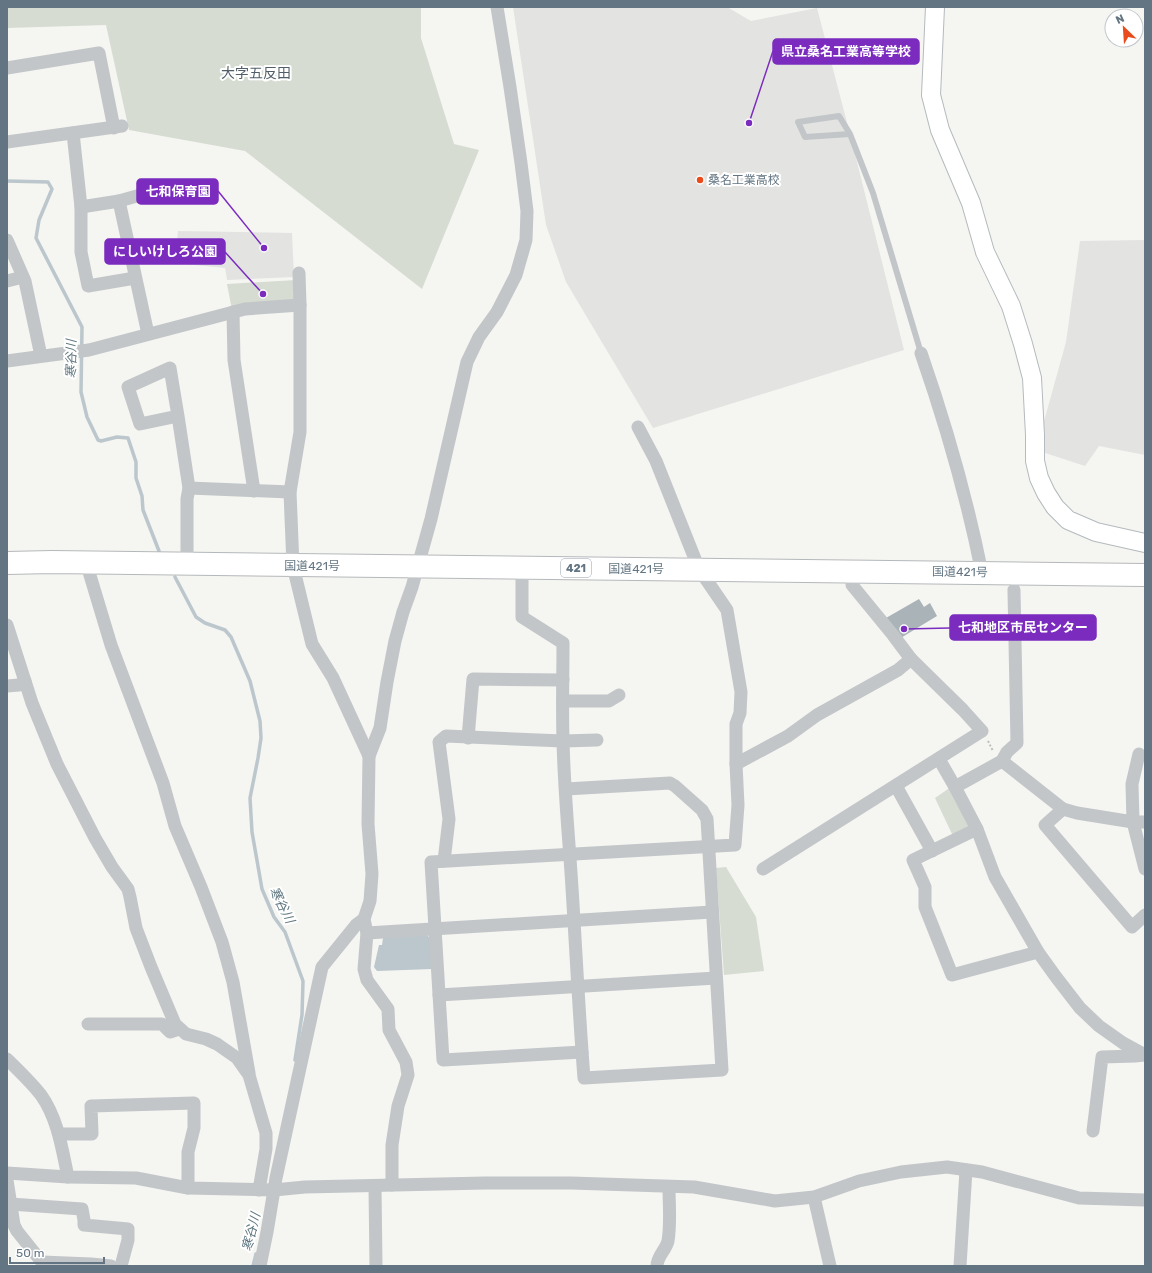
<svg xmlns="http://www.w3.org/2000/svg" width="1152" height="1273" viewBox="0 0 1152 1273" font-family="Rubik,'Noto Sans JP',sans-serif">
  <rect width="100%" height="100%" fill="#f5f5f1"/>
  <g fill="#e3e4e2">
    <polygon points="513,7 727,7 751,21 817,8 850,134 904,350 653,428 566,282 546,225"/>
    <polygon points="178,231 292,233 294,277 227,280 225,268 175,263"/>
    <polygon points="1145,240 1145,455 1099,446 1085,466 1036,450 1066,342 1080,241"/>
  </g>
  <g fill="#d6dcd2">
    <polygon points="7,7 421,7 421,38 454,144 479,150 422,289 245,151 129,130 106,25 7,28"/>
    <polygon points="296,280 297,303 232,310 227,284"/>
    <polygon points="951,787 970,824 966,829 953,836 935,798"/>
    <polygon points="726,867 756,917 764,971 724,975 716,868"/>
  </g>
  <polygon fill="#bbc7cc" points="427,935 431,939 432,969 377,971 374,967 379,945 382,945 383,938"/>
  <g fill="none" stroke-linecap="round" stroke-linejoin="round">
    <g stroke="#bbc7cc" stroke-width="3.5">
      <polyline points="7,181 48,182 52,189 39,220 36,238 82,327 81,392 87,417 98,440 101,441 117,437 128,438 136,462 136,478 142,496 143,510 159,551"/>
      <polyline points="175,577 196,617 205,623 225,630 231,637 250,681 260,721 261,738 258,758 250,798 252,832 262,889 274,917 285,932 303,981 302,1015 295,1060"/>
      <polyline points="253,1266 256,1254"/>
    </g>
  </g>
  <polygon fill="#aab3b8" points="919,599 924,607 930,603 937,616 899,639 886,618"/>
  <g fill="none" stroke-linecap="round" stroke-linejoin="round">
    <defs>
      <polyline id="secondary" points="935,7 931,95 940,130 971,203 985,252 1011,306 1023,344 1032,378 1035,435 1035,461 1039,478 1046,493 1055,507 1068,520 1096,532 1145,543"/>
      <polyline id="highway" points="7,563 52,562 1145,575"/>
    </defs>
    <use href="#secondary" stroke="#b4babe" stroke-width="20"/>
    <use href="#highway" stroke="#b5b8bb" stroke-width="24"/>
    <polyline stroke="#bcbec0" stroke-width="2" stroke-dasharray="2 2" stroke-linecap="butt" points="988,741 993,751"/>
    <polyline stroke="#c2c6c9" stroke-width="6" points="850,134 839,116 798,122 805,137 850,134 873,193 921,353"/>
    <g stroke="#c2c6c9" stroke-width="13">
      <polyline points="7,68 99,53 114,128"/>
      <polyline points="73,133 81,207 81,252 88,286 135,278"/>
      <polyline points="7,142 122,126"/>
      <polyline points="119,201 148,334"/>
      <polyline points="81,207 119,201 151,192"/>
      <polyline points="7,240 25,281 41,356"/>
      <polyline points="299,273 300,305 300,432 290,492 293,566 312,644 333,678 369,756"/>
      <polyline points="7,281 23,277"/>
      <polyline points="233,312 234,360 254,491"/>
      <path d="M921,353C946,425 967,498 982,573"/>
      <polyline points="7,361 89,350 245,309 300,305"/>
      <polyline points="178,416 140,424 128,387 170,368 178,416 189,488 187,499 187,564"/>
      <polyline points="638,427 656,461 699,569 727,610 741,692 740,713 736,724 736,764 788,736 817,715 898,670 911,659 893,635 852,585 854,571"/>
      <polyline points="189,488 290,492"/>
      <polyline points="86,562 111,645 163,783 175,826 201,887 222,942 233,982 249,1073"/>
      <path d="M522,568V617L563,643C563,675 562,708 563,740C564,789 569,839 572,888C576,951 579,1015 584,1078L722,1070L707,819L702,810L675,786L670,783L566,789"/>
      <polyline points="1014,590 1017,743 1007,752 1002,761 955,787 977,829 995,877 1038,952 1056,977 1080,1008 1099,1026 1123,1043 1145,1055"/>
      <polyline points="7,625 32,703 57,764 95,838 112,867 128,889 130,897 136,928 151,967 175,1024 186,1034 206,1039 217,1044 237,1058 249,1075 266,1133 266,1149 259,1190"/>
      <polyline points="7,686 19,685 25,681"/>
      <polyline points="563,701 609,701 619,695"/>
      <polyline points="468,738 473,679 563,680"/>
      <polyline points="1139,754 1132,784 1133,822 1145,869"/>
      <polyline points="939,759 955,787"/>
      <polyline points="1002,761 1063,809 1077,813 1133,822 1145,822"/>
      <polyline points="896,786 932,851"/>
      <polyline points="1063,809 1045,825 1132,927 1145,915"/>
      <polyline points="977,829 913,860 925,887 925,907 952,975 1038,952"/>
      <polyline points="444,861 449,819 439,742 446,736 563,741 597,740"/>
      <polyline points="763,869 982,731 963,710 911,659"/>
      <polyline points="367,933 712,912"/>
      <polyline points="439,995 716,978"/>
      <polyline points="88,1024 162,1024 170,1032 179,1029"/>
      <polyline points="582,1052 443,1060 431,862 735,845 738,805 736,764"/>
      <path d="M7,1059C18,1070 31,1082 41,1095C58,1119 62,1149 68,1177"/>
      <polyline points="1093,1131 1102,1057 1135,1056 1144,1055"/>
      <polyline points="59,1134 92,1134 91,1106 194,1103 194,1128 188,1152 188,1188"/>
      <polyline points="7,1173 68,1177 136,1178 188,1188 274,1190 305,1187 485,1183 571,1183 694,1187 775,1201 814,1197 859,1181 901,1172 947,1167 982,1172 1079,1198 1145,1200"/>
      <polyline points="7,1180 14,1225 17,1231 45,1266"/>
      <polyline points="392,1185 392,1145 398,1106 408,1075 406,1062 389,1030 388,1009 367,980 364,969 367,933 364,919 370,901 372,874 368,824 369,756 380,728 387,682 395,641 403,612 412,587 431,519 467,362 479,337 497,312 516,275 526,240 527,211 521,163 510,87 497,7"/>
      <polyline points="375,1187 376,1266"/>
      <polyline points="814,1197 830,1266"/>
      <polyline points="10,1204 82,1209 84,1220 84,1225 128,1229 128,1240 121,1266"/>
      <polyline points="42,1262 91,1264 111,1266"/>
      <polyline points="260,1266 267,1232 276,1178 322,967 356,925 364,919"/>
      <path d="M657,1266C657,1256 666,1250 668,1241C671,1223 669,1205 669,1187"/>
      <polyline points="960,1266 966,1170"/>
    </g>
    <use href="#secondary" stroke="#fff" stroke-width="18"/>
    <use href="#highway" stroke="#fff" stroke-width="22"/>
  </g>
  <circle fill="#e94b1d" stroke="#fff" stroke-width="1.5" cx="700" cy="180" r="4"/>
  <g text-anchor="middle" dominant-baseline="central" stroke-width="4" stroke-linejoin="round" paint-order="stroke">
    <rect fill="#fff" stroke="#929ea8" stroke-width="1" x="561" y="559" width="30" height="18" rx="3"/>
    <g font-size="11" font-weight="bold" fill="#637583">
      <text x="576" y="568">421</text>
    </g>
    <g font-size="12" fill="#637583" stroke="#fff" text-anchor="start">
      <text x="708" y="180">桑名工業高校</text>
    </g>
    <g font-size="12" fill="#637583" stroke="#fff">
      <text x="312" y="566">国道421号</text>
      <text x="636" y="569">国道421号</text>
      <text transform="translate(960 572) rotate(1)">国道421号</text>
    </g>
    <g font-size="13" font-style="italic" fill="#5f7780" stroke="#fff">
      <text transform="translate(71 359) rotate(-89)">寒谷川</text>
      <text transform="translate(282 905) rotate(63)">寒谷川</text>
      <text transform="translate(251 1232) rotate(-76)">寒谷川</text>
    </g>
    <g font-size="14" fill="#515e68" stroke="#fff">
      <text x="256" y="73">大字五反田</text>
    </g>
  </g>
  <path fill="none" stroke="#7b2cbf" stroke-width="1.5" d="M749 123L773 51M264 248L218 191M263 294L225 252M904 629L950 628"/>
  <g fill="#7b2cbf" stroke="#fff" stroke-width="1.5">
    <circle cx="749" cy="123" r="4"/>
    <circle cx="264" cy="248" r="4"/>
    <circle cx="263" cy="294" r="4"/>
    <circle cx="904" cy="629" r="4"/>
  </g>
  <g fill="#7b2cbf" stroke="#7b2cbf" stroke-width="1.5">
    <rect x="773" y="39" width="146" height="25" rx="4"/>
    <rect x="137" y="179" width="81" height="25" rx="4"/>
    <rect x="105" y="239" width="120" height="25" rx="4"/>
    <rect x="950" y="615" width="146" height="25" rx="4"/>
  </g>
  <g font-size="13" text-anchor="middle" font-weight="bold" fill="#fff">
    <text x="846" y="56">県立桑名工業高等学校</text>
    <text x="178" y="196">七和保育園</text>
    <text x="165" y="256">にしいけしろ公園</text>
    <text x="1023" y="632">七和地区市民センター</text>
  </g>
  <rect width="1152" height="1273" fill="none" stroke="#637583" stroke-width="16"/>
  <g transform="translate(1124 28) rotate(335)"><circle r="19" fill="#ffffff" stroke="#c1c8cd"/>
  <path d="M0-3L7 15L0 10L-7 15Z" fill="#e94b1d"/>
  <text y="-6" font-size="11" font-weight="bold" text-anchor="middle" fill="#637583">N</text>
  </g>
  <path d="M10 1257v6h94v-6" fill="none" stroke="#637583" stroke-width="2"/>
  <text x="16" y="1257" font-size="12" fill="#637583" stroke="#ffffff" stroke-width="3" paint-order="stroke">50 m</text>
</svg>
